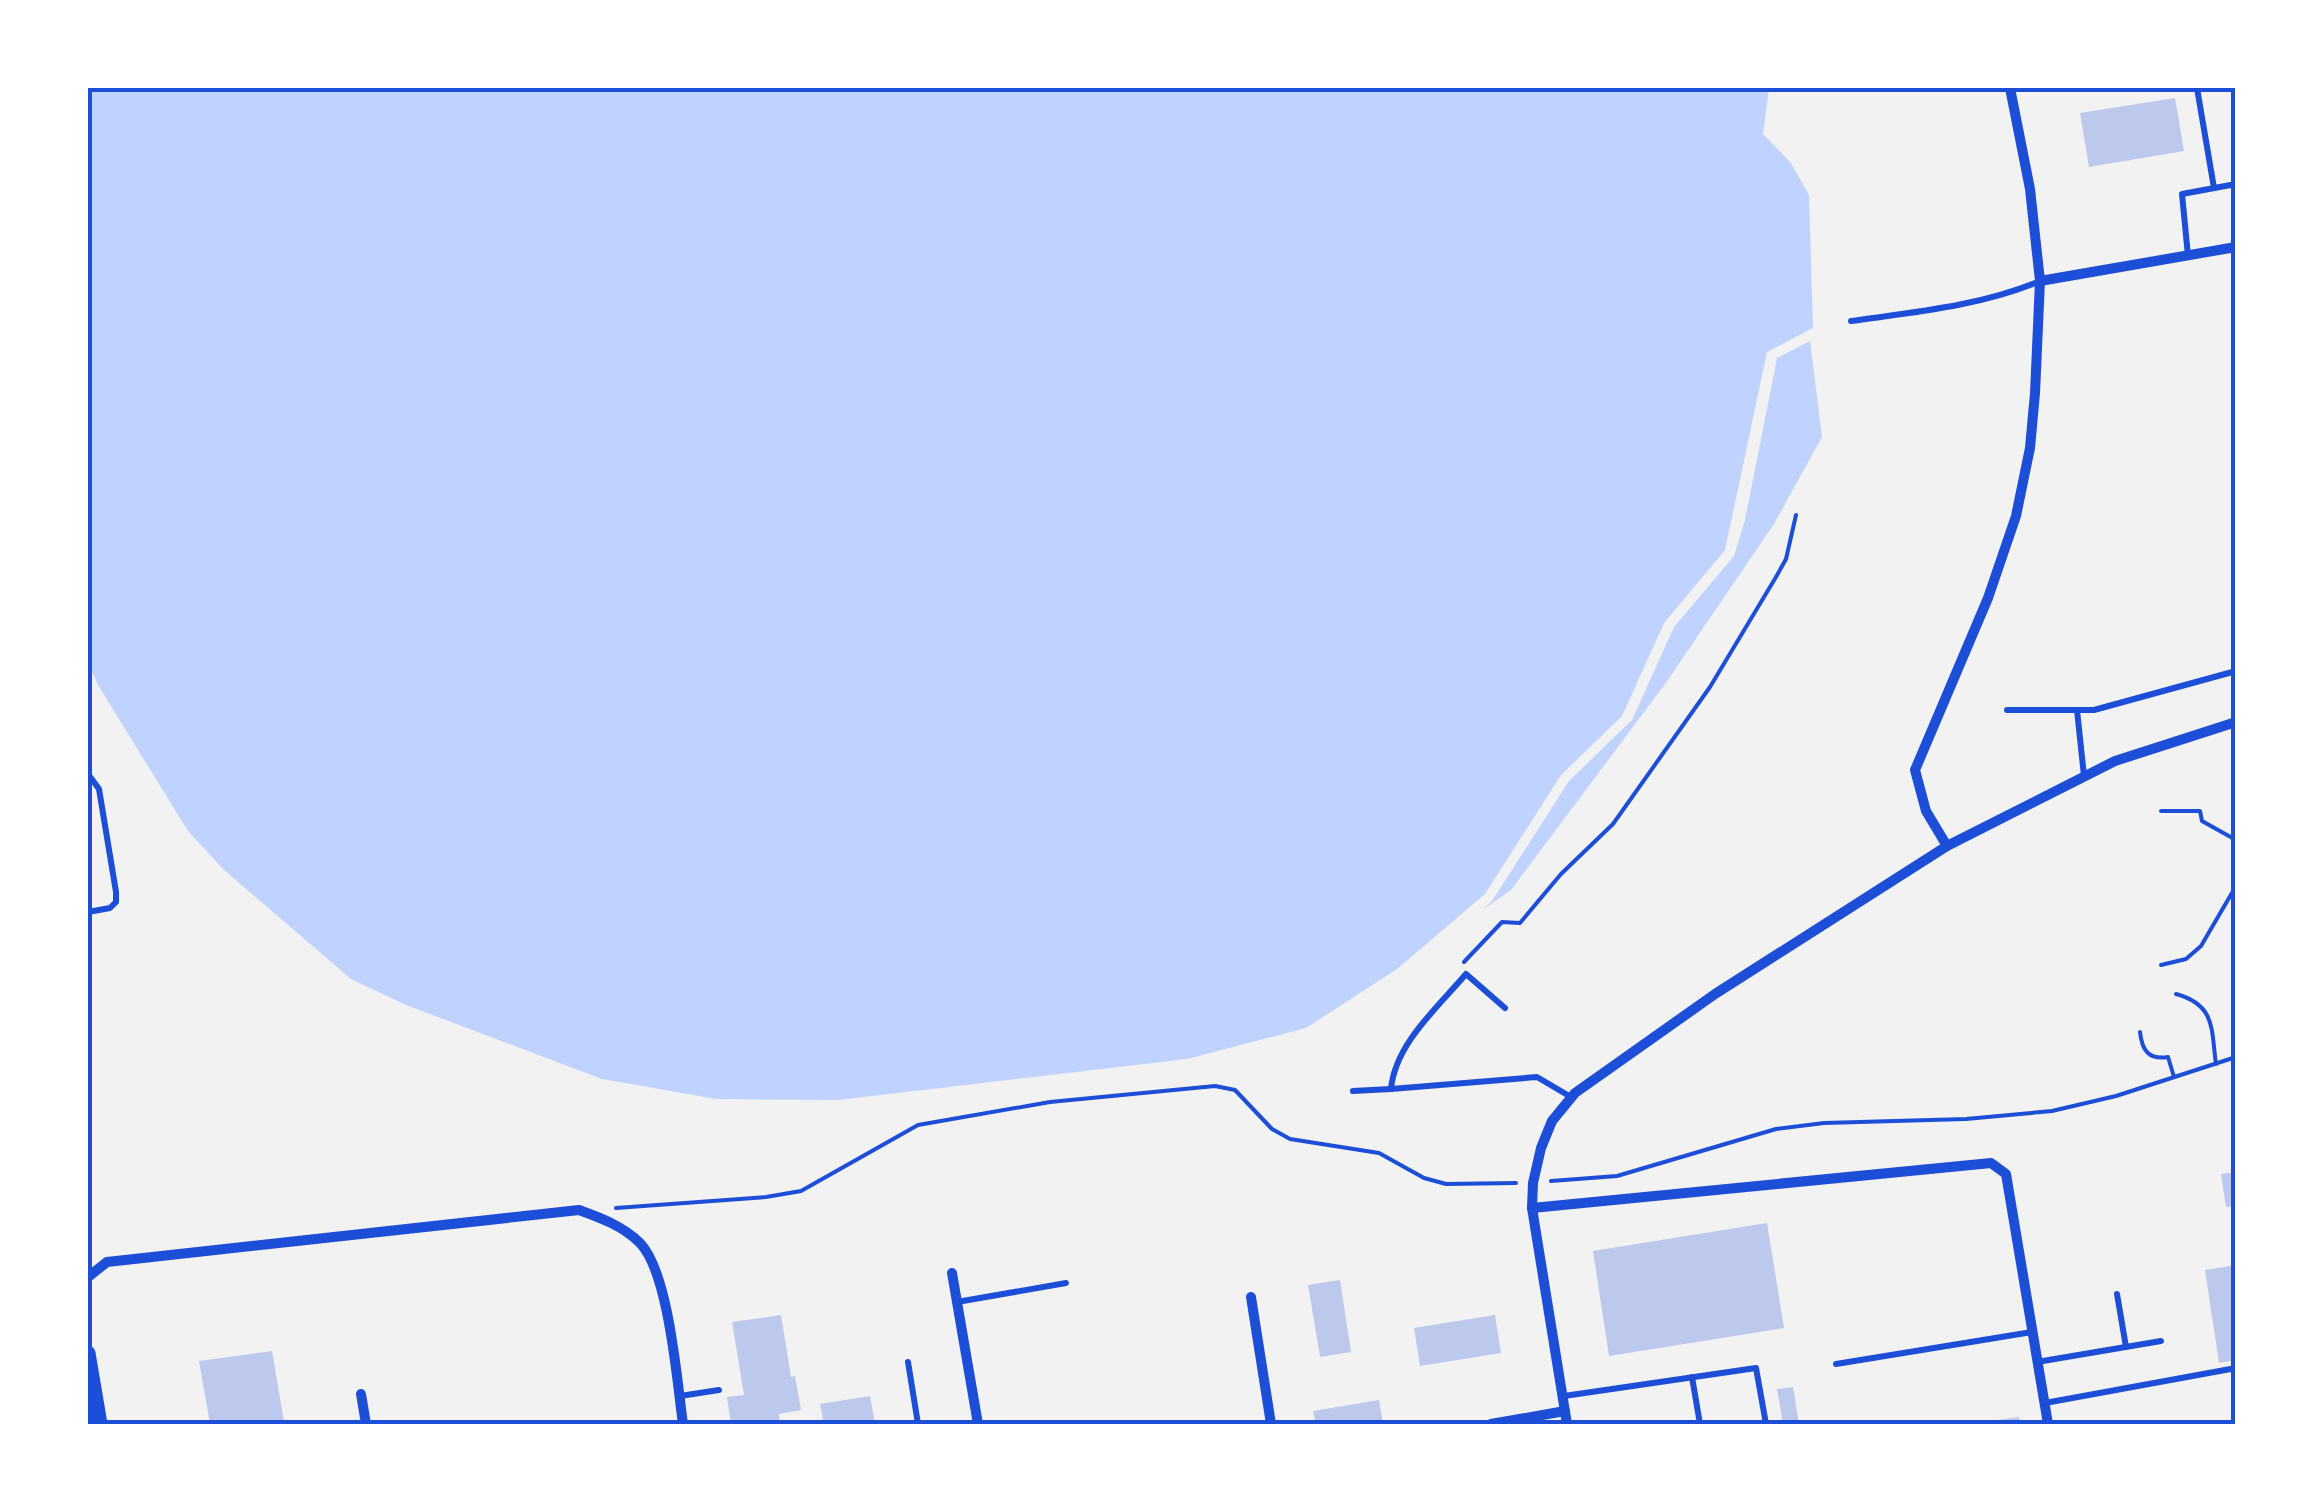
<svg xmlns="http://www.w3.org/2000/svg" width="2323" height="1512" viewBox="0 0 2323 1512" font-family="Helvetica,sans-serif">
  <rect width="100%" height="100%" fill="#f2f2f2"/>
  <g fill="#bfd3fe">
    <polygon points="88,88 1769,88 1763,134 1791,163 1809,195 1813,328 1767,352 1725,550 1664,623 1622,716 1561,775 1485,894 1397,969 1306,1028 1187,1059 838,1100 716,1099 602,1079 406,1005 351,979 224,870 188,831 98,685 88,662"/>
    <polygon points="1810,341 1822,437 1774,524 1665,684 1511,890 1482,910 1492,901 1569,781 1632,720 1674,627 1734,556 1745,520 1777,358"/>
  </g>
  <g fill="#bdc9ec">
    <polygon points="2175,98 2184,151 2089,167 2080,113"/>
    <polygon points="2236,1172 2236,1206 2226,1207 2221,1174"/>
    <polygon points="1767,1223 1784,1328 1609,1356 1593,1251"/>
    <polygon points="2236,1265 2236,1360 2219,1363 2205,1270"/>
    <polygon points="1340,1280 1351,1352 1320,1357 1308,1285"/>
    <polygon points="781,1315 791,1377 795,1376 801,1410 779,1414 780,1424 731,1424 727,1397 744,1395 732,1322"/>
    <polygon points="1495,1315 1501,1353 1420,1366 1414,1328"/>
    <polygon points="272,1351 284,1422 210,1424 199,1361"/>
    <polygon points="1793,1387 1799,1424 1783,1424 1777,1389"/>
    <polygon points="870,1396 875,1424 824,1424 820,1404"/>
    <polygon points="1379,1400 1383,1424 1316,1424 1313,1411"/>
    <polygon points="2019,1417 2021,1424 1985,1424 1985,1422"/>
  </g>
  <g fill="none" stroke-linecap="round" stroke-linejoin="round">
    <g stroke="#1d4ed8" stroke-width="4">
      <polyline points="2161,811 2200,811 2202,821 2236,840"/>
      <polyline points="1464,962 1502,922 1520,923 1561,874 1613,824 1710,687 1776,577 1786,559 1796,515"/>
      <polyline points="2161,965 2186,959 2201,946 2236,886"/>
      <path d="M2176,994C2216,1005 2211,1029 2216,1064"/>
      <path d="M2140,1032C2142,1051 2149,1060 2168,1057L2174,1077"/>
      <polyline points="1551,1181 1617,1176 1776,1129 1824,1123 1966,1119 2052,1111 2116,1096 2236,1057"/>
      <polyline points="616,1208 766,1197 801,1191 918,1125 1050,1102 1215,1086 1235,1090 1272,1129 1290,1139 1379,1153 1424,1178 1446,1184 1516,1183"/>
    </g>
    <g stroke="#1d4ed8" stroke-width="6">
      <polyline points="2197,88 2214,188"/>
      <polyline points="2188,256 2182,194 2236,184"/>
      <path d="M1851,321C1915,312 1980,306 2040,281"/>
      <polyline points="2007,710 2094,710 2236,671"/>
      <polyline points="2077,710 2084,776"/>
      <polyline points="88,774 99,789 116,892 116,902 110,908 88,912"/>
      <path d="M1505,1008L1466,974C1438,1007 1395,1044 1391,1089L1537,1077L1571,1097"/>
      <polyline points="1353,1091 1391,1089"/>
      <polyline points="2117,1294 2126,1347"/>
      <polyline points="957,1302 1066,1283"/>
      <polyline points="908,1362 918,1424"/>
      <polyline points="2037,1362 2161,1341"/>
      <polyline points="1836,1364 2032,1332"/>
      <polyline points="1692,1377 1700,1424"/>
      <polyline points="680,1396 719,1390"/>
      <polyline points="1564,1396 1756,1368 1766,1424"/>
      <polyline points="2045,1403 2236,1368"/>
    </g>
    <g stroke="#1d4ed8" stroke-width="10">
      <polyline points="2040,281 2236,247"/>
      <polyline points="1947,846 1926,811 1915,770 1988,598 2016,516 2030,448 2035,393 2040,281 2030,189 2010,88"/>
      <polyline points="1532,1208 1991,1163 2006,1174 2048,1424"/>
      <polyline points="952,1273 978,1424"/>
      <path d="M88,1277L107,1262L579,1210C601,1218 623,1226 640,1243C669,1273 677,1382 683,1424"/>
      <polyline points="1251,1297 1271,1424"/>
      <polyline points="361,1394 366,1424"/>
      <polyline points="1491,1424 1565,1411"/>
      <polyline points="1567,1424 1532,1208 1533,1183 1541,1148 1552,1121 1575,1093 1715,994 1947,846 2115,761 2236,722"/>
    </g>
    <polyline stroke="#1d4ed8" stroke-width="15" points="88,1353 100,1424"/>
  </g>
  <rect width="2323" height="1512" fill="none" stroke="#ffffff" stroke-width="180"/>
  <rect x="90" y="90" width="2143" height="1332" fill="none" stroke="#1d4ed8" stroke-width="4"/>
</svg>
